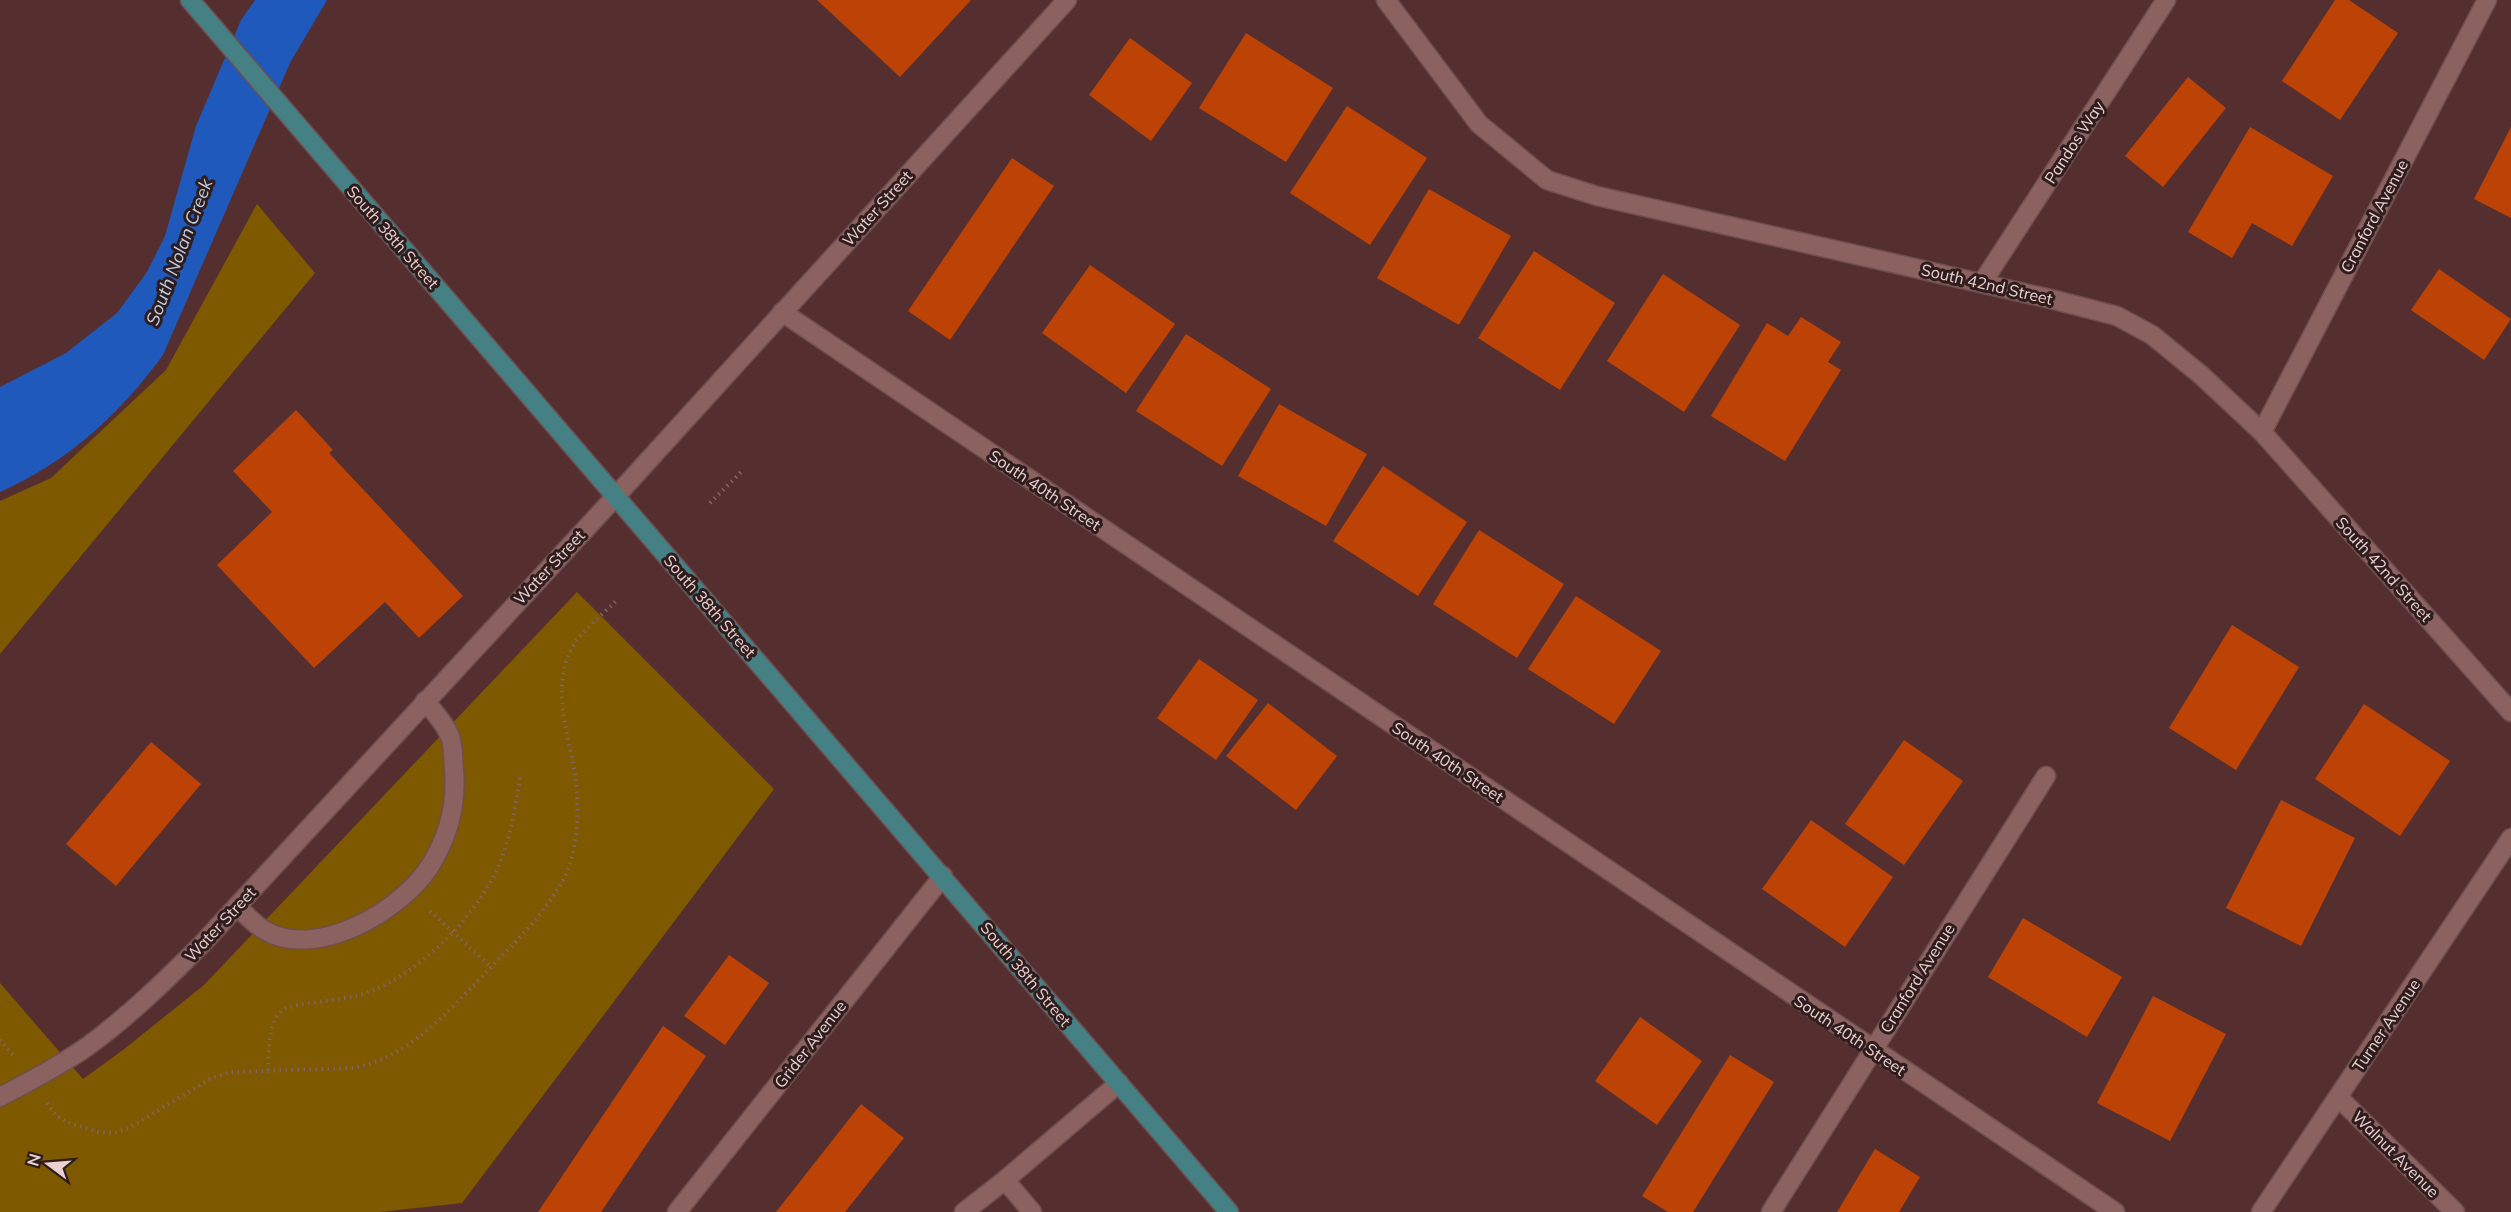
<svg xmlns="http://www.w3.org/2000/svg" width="2511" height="1212" viewBox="0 0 2511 1212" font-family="Mulish,sans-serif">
  <rect width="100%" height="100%" fill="#552f2f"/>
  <g fill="#7e5900">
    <polygon points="257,204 315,273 0,654 0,501 51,478 166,370"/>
    <polygon points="577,592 774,789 462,1203 380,1212 0,1212 0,983 83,1079 123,1050 204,985"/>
  </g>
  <path fill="#1f59bc" d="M255,0H327L290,63L163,355C118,416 69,461 0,492V387L66,353L117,313L147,272L165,236L196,126L241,20Z"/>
  <g fill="#bc4305">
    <polygon points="817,0 971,0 900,77"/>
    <polygon points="2335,0 2349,0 2398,33 2340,120 2282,81"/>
    <polygon points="1246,33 1333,88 1286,162 1199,108"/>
    <polygon points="1130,38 1192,83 1151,141 1089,95"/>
    <polygon points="2188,77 2226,108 2163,187 2125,156"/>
    <polygon points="1347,106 1427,158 1370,245 1290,193"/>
    <polygon points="2250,127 2333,176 2292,246 2252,223 2232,258 2188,232"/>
    <polygon points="2511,127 2511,218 2474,199"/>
    <polygon points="1012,158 1054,186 950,340 908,311"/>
    <polygon points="1429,189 1511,236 1459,325 1377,278"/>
    <polygon points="1534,251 1615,303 1560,390 1478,338"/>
    <polygon points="1090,265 1175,324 1126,393 1042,333"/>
    <polygon points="2439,269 2511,319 2484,360 2411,310"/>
    <polygon points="1663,274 1740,325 1684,412 1607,361"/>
    <polygon points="1801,317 1841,342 1828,362 1841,370 1785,461 1711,416 1767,323 1788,336"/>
    <polygon points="1186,334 1271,389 1222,466 1136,411"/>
    <polygon points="1279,404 1367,454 1326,526 1238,476"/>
    <polygon points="296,410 333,450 329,453 463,596 419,638 385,602 314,668 217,565 272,512 233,471"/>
    <polygon points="1383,466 1467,522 1418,596 1333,541"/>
    <polygon points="1479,530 1564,584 1517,658 1433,604"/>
    <polygon points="1576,596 1661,651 1614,724 1528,669"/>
    <polygon points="2232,625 2299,667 2236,770 2169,728"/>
    <polygon points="1199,659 1258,700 1216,760 1157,718"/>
    <polygon points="1268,703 1337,756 1296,810 1226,756"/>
    <polygon points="2364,704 2450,761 2400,836 2315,779"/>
    <polygon points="1904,740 1963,781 1904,865 1845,824"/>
    <polygon points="151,742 201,784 116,886 66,844"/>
    <polygon points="2281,800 2355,838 2301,946 2226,908"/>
    <polygon points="1811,820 1893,877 1845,947 1762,889"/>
    <polygon points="2023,918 2122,977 2087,1037 1988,977"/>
    <polygon points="729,955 769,983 725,1045 684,1016"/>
    <polygon points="2153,996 2226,1034 2170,1141 2097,1103"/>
    <polygon points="1640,1017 1702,1061 1657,1125 1595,1081"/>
    <polygon points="663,1026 706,1056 601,1212 538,1212"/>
    <polygon points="1730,1055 1774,1082 1693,1212 1668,1212 1642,1196"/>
    <polygon points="861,1104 904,1138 845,1212 776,1212"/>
    <polygon points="1875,1149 1920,1177 1899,1212 1837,1212"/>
  </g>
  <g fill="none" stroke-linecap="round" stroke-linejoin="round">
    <defs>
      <g id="minor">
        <polyline points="1386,0 1479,124 1547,180 1597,196 2051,299 2117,316 2152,335 2201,375 2262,432 2511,712"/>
        <polyline points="1982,283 2166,0"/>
        <polyline points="782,312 2115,1212"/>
        <polyline points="2262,432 2487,0"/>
        <path d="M237,906C245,914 254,924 264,930C316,961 401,911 430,866C448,837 457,804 454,770C453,759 454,744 449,734C444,722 433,711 425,701"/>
        <path d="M0,1097C30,1081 60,1066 88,1046C129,1016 166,980 202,944L616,496L1067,0"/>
        <polyline points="2338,1097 2455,1212"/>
        <polyline points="677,1212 943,876"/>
        <polyline points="964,1212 1005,1180"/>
        <polyline points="1032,1212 1005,1180 1119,1083"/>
        <polyline points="1771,1212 2046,776"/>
        <polyline points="2261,1212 2511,838"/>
      </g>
      <polyline id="major" points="190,0 1229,1212"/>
    </defs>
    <use href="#minor" stroke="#6e4e4f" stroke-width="21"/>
    <use href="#major" stroke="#6e4e4f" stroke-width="21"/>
    <g stroke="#856363" stroke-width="4" stroke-dasharray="1.5 4.5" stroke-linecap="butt">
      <polyline points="710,503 743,470"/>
      <polyline points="430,911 491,967"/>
      <polyline points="0,1040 14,1056"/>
      <path d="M268,1070C269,1051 267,1022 284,1009C292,1004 346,999 360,995C414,979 475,919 498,867C510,839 515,809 520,778"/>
      <path d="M47,1103L56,1115L66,1122L98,1132L114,1133L129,1128L210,1079L231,1072L353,1068C402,1059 437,1023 471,988C502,955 556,906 570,864C578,838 579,808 576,782C571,741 552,697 568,656C576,635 600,617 616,601"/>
    </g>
    <use href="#minor" stroke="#8c6261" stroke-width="18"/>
    <use href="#major" stroke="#458184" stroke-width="18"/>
  </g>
  <g text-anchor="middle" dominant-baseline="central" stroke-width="6" stroke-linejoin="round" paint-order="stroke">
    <g font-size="16" fill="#ebd2d1" stroke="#2f1d1d">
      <text transform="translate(2074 142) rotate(-57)">Pandos Way</text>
      <text transform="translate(877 208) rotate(-48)">Water Street</text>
      <text transform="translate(2374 216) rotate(-62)">Cranford Avenue</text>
      <text transform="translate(393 237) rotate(49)">South 38th Street</text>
      <text transform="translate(1987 284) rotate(13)">South 42nd Street</text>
      <text transform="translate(1045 490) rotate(34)">South 40th Street</text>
      <text transform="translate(549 567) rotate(-47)">Water Street</text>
      <text transform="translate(2384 569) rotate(48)">South 42nd Street</text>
      <text transform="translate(710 606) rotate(49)">South 38th Street</text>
      <text transform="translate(1448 762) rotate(34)">South 40th Street</text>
      <text transform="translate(220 924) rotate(-47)">Water Street</text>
      <text transform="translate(1026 974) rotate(50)">South 38th Street</text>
      <text transform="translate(1917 978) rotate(-58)">Cranford Avenue</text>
      <text transform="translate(2386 1025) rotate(-56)">Turner Avenue</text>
      <text transform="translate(1850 1035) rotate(34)">South 40th Street</text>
      <text transform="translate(810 1044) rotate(-52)">Grider Avenue</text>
      <text transform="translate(2396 1154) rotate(45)">Walnut Avenue</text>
    </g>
    <g font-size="18" font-style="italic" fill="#bfcfe8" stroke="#2f1d1d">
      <text transform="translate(179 252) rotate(-69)">South Nolan Creek</text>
    </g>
  </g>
  <g transform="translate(48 1164) rotate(286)" stroke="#2f1d1d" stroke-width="4.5" paint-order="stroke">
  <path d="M0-4.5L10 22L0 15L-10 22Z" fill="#ebd2d1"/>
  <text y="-9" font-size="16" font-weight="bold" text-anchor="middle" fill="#ebd2d1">N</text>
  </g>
</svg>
